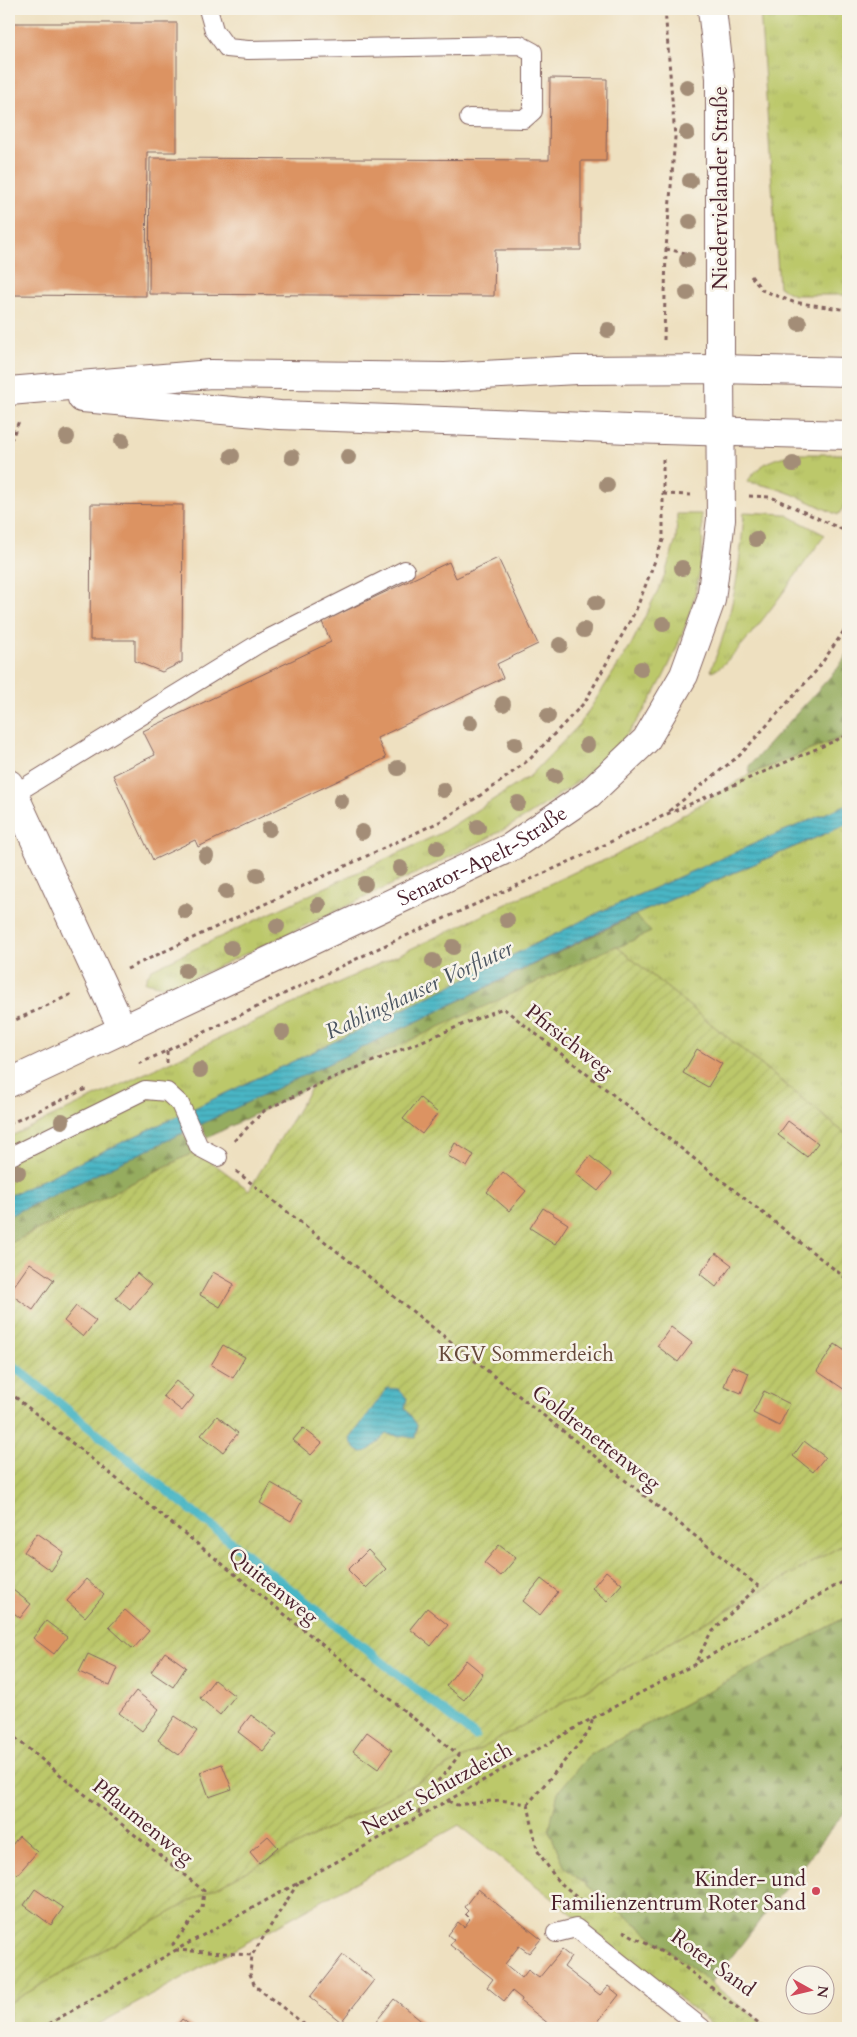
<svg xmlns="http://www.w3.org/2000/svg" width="857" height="2037" viewBox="0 0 857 2037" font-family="Cardo,serif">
  <defs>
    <pattern id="grass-tufts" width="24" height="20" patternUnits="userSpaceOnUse" patternTransform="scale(1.25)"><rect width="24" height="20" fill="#bcc86a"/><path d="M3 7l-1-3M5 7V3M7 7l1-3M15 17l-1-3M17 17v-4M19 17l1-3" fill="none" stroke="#a3ab5c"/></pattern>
    <pattern id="forest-firs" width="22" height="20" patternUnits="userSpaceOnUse" patternTransform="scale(1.25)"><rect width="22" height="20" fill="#95ac5e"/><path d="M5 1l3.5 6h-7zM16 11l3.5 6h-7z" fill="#7c8b4e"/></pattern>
    <pattern id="garden-furrows" width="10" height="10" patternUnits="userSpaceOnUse" patternTransform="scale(1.25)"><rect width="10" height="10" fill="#bcc86a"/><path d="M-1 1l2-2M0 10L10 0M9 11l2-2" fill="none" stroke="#a3ab5c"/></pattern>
    <pattern id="water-rules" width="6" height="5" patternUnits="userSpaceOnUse" patternTransform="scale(1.25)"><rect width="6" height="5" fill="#49b6c5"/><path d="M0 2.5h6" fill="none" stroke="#3f93a0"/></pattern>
  </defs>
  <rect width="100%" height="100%" fill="#f7f3e8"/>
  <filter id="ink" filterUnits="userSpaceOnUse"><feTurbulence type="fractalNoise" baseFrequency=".02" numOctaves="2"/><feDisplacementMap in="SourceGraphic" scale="10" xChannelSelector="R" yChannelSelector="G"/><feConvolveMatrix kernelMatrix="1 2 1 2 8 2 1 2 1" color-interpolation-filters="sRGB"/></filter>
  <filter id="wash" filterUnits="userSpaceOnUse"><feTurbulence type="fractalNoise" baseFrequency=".0096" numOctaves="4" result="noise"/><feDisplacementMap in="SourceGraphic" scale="20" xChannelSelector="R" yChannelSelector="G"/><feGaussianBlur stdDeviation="1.12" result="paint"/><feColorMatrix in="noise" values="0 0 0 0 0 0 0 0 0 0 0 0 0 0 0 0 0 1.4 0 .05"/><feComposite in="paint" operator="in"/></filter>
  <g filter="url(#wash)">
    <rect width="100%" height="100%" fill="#eee0c0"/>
    <g fill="url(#grass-tufts)" stroke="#83744a">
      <polygon points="760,9 848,9 848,295 794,295 779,287"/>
      <path d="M795,454H848V501L838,515C805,500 783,487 747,482C760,463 773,458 795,454Z"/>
      <path d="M744,512L785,514L825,535C806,560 736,663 712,672L711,669C733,616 740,570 744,512Z"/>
      <path d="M677,514H701C706,554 697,595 683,632C665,679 641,724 604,759C541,817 463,851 387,887C319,919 252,951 185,982L162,986L145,982L147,976L152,969L441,833L530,776L580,724L631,645L663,580L676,540Z"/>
      <polygon points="848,735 848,804 765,839 602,911 418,1002 9,1196 9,1137 577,871 615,856 750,774"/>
      <polygon points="848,824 848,1136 616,946 650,932 635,915"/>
      <polygon points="848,1542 848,1616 588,1756 565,1868 768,2028 717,2028 459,1825 92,2028 9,2028 9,2003 196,1898 490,1744"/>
    </g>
    <g fill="url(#forest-firs)" stroke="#706644">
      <polygon points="848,653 848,735 750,774 749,766 838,668"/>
      <polygon points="635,915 651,932 313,1085 207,1138 201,1124 422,1019"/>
      <polygon points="182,1133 197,1151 9,1244 9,1216"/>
      <polygon points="848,1616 848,1808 711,1983 565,1868 549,1830 558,1792 588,1756"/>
    </g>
    <polygon fill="url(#garden-furrows)" stroke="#83744a" points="616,946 848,1136 848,1542 490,1744 196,1898 9,2003 9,1244 197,1151 249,1190 313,1085"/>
    <g fill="url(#water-rules)" stroke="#4a6a78">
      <polygon points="848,804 848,824 616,923 422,1019 9,1216 9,1196 418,1002 602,911 765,839"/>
      <path d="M387,1388L398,1389L407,1398L405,1408L417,1425L415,1438L386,1434C374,1446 360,1465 350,1439Z"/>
    </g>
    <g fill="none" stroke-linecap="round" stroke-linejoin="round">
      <polyline stroke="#49b6c5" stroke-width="9" points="9,1362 156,1482 475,1736"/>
    </g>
    <g id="blocks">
      <g fill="#dc9362">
        <polygon points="9,23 177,23 177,152 147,152 146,296 9,295"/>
        <polygon points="550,78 607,79 606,161 581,161 581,250 495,250 494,296 149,294 150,158 549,160"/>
        <polygon points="91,504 183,505 182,662 162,672 135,661 135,640 90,640"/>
        <polygon points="498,558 538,644 497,664 503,678 377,738 386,758 198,847 195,840 153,860 113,775 155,755 143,731 331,642 322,622 449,562 456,578"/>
        <polygon points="697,1049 722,1064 708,1087 683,1073"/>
        <polygon points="420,1098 438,1113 422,1134 403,1119"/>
        <polygon points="788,1121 818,1143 807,1157 778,1135"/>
        <polygon points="455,1143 474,1155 467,1167 448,1156"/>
        <polygon points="590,1156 612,1174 598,1191 576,1174"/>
        <polygon points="503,1172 526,1191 509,1211 487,1192"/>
        <polygon points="543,1208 568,1224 555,1244 530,1228"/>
        <polygon points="716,1253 732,1265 716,1287 700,1274"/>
        <polygon points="30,1263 54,1280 33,1310 9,1293"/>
        <polygon points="213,1272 234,1284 220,1307 200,1295"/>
        <polygon points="137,1273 151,1285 130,1310 116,1298"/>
        <polygon points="76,1306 96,1321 83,1337 64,1321"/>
        <polygon points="671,1327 692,1343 678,1362 657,1346"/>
        <polygon points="835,1344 848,1353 848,1392 817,1371"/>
        <polygon points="223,1345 245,1357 233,1378 211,1365"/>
        <polygon points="732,1366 749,1373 741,1393 724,1386"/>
        <polygon points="176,1381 194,1396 182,1411 163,1396"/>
        <polygon points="764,1391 790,1404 779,1426 753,1413"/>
        <polygon points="217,1416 238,1433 223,1452 201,1435"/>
        <polygon points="303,1428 322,1443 311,1455 293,1440"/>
        <polygon points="804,1441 825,1457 813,1472 793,1456"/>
        <polygon points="271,1483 302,1501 291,1521 260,1503"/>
        <polygon points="37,1533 64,1552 51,1571 24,1552"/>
        <polygon points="499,1545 516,1558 501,1576 484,1563"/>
        <polygon points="368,1550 386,1569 366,1588 348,1570"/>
        <polygon points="606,1571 622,1584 607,1601 592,1588"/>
        <polygon points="86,1579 104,1595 85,1617 67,1601"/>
        <polygon points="541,1579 558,1592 540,1615 523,1601"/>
        <polygon points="9,1587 31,1604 20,1618 9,1609"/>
        <polygon points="427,1608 448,1625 431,1646 410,1629"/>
        <polygon points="125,1610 149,1631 133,1649 109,1627"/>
        <polygon points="46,1621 67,1637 54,1654 33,1638"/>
        <polygon points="165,1652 186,1667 173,1687 151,1672"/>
        <polygon points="88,1654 118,1668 110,1686 79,1672"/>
        <polygon points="466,1660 483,1674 464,1700 446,1686"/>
        <polygon points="214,1680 235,1696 220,1715 200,1698"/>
        <polygon points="136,1691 159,1709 142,1731 119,1713"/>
        <polygon points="251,1715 277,1734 263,1751 238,1732"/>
        <polygon points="175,1716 197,1731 179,1755 158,1740"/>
        <polygon points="367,1732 392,1750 378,1769 353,1751"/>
        <polygon points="222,1764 232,1789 209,1797 200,1772"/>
        <polygon points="19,1836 37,1852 17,1875 9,1867 9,1849"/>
        <polygon points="268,1836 278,1847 259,1863 250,1852"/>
        <polygon points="35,1889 63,1908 51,1925 24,1905"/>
        <polygon points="478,1889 541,1939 529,1953 519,1946 505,1964 522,1978 528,1970 539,1978 562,1950 571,1957 564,1967 600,1995 608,1986 619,1995 593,2028 554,2028 521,2002 522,1999 512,1991 504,2001 487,1987 493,1979 450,1945 454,1940 448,1935 458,1922 464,1927 470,1919 465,1914 468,1911 464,1907"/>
        <polygon points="343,1955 374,1980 341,2022 310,1997"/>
        <polygon points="394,1999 425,2024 431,2028 371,2028"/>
        <polygon points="182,2019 194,2028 175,2028"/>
      </g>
    </g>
  </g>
  <g filter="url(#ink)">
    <use href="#blocks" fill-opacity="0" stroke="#83635f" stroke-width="1"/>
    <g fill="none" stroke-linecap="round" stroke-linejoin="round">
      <defs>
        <g id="service">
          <polyline points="208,9 214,30 227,48 248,50 520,45 533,52 533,111 524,119 469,118"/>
          <polyline points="14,794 258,644 405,570"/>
          <polyline points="9,1157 145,1090 167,1092 180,1104 199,1147 218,1157"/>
          <polyline points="556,1933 576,1928 702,2028"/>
        </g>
        <g id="minor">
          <polyline points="712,9 720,78 720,369"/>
          <polyline points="9,784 123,1030"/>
        </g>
        <g id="tertiary">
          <polyline points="577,370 720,369 848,372"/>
          <polyline points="472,422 628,429 848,435"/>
          <path id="s1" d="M9,1083L511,847L589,794L646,740L684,675L711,600L721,519L720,369"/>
        </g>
        <g id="motorway">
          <polyline points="9,391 211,374 445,377 577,370"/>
          <polyline points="82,398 280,415 472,422"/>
        </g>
      </defs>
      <use href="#service" stroke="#83635f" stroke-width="20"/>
      <use href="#minor" stroke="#83635f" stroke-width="30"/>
      <use href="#tertiary" stroke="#83635f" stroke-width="30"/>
      <use href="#motorway" stroke="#83635f" stroke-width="30"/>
      <g stroke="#83635f" stroke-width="3" stroke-dasharray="4 4" stroke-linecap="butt">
        <polyline points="666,249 690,254"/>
        <polyline points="751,276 762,290 793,302 848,310"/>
        <polyline points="664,340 666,249 675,137 665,9"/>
        <polyline points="9,439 12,438 19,421"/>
        <polyline points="663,494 693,495"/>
        <polyline points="749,496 771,497 848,532"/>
        <polyline points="669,811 740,755 817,670 848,625"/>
        <polyline points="127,969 441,821 496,785 531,758 585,702 636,610 663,540 663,458"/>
        <polyline points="9,1023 74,993"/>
        <polyline points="167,1051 167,1066"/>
        <polyline points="139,1064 377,949 584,855 665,815 848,735"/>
        <polyline points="9,1124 88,1088"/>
        <polyline points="234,1141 265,1110 332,1078 503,1008 848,1280"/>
        <polyline points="236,1171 758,1586 710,1634 695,1664"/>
        <polyline points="9,1392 459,1755 448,1770 419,1801 419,1816"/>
        <polyline points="9,1733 204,1891 202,1908 173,1944 176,1950 252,1955"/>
        <polyline points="448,1801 457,1805 500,1800 528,1804 589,1732 593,1718"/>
        <polyline points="528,1804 537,1850 557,1880 586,1904"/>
        <polyline points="298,1883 252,1955 250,1974 255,1986 309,2028"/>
        <polyline points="623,1931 673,1958 764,2028"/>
        <polyline points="42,2028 176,1950 447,1801 593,1718 695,1664 848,1579"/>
      </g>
      <use href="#service" stroke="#fff" stroke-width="18"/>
      <use href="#minor" stroke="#fff" stroke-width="28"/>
      <use href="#tertiary" stroke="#fff" stroke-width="28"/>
      <use href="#motorway" stroke="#fff" stroke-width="28"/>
    </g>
    <g fill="#a38d77">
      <circle cx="687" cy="87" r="8"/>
      <circle cx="687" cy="133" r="8"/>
      <circle cx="690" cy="181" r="8"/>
      <circle cx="690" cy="222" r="8"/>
      <circle cx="687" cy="260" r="8"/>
      <circle cx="687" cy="293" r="8"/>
      <circle cx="799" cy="323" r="8"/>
      <circle cx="608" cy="330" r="8"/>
      <circle cx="67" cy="437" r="8"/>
      <circle cx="122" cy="441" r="8"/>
      <circle cx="232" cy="456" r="8"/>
      <circle cx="292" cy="457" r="8"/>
      <circle cx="348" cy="457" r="8"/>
      <circle cx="793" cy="464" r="8"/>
      <circle cx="607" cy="485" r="8"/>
      <circle cx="756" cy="539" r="8"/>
      <circle cx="682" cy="568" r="8"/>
      <circle cx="596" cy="603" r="8"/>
      <circle cx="663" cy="624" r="8"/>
      <circle cx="584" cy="630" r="8"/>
      <circle cx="560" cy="645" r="8"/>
      <circle cx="641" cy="669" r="8"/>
      <circle cx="503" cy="704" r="8"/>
      <circle cx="548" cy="716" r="8"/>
      <circle cx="470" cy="723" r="8"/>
      <circle cx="515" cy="744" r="8"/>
      <circle cx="587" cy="745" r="8"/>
      <circle cx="398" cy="768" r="8"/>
      <circle cx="555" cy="776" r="8"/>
      <circle cx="443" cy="790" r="8"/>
      <circle cx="341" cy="801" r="8"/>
      <circle cx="518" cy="803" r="8"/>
      <circle cx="478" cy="827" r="8"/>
      <circle cx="269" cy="829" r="8"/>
      <circle cx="362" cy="832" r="8"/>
      <circle cx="437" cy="848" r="8"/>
      <circle cx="206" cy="856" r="8"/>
      <circle cx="400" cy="868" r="8"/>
      <circle cx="257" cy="875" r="8"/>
      <circle cx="365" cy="884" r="8"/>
      <circle cx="226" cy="892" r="8"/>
      <circle cx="319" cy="905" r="8"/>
      <circle cx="185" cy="911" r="8"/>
      <circle cx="507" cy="920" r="8"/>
      <circle cx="277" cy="926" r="8"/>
      <circle cx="453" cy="947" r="8"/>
      <circle cx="231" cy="948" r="8"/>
      <circle cx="433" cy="961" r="8"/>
      <circle cx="186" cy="971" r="8"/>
      <circle cx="282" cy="1032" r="8"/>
      <circle cx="200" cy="1070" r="8"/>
      <circle cx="62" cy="1121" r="8"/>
      <circle cx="18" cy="1172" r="8"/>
    </g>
  </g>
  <circle fill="#d1495b" stroke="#f7f3e8" stroke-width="2" cx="816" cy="1891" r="5"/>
  <g text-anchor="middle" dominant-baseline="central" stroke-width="5" stroke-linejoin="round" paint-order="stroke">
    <g font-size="21" fill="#4a1f2b" stroke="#f7f3e8">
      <text transform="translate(720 188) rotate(-90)">Niedervielander Straße</text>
      <text stroke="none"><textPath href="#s1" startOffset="525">Senator-Apelt-Straße</textPath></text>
      <text transform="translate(569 1041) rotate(38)">Pfirsichweg</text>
      <text transform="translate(596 1438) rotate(38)">Goldrenettenweg</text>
      <text transform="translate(273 1586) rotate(39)">Quittenweg</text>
      <text transform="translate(437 1789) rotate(-29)">Neuer Schutzdeich</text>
      <text transform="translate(143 1822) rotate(39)">Pflaumenweg</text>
      <text transform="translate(713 1963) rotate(36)">Roter Sand</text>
    </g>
    <g font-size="21" fill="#66493b" stroke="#f7f3e8">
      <text x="526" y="1354">KGV Sommerdeich</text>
    </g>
    <g font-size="21" fill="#4a1f2b" stroke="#f7f3e8" text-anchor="end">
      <text x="806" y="1879">Kinder- und<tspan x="806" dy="24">Familienzentrum Roter Sand</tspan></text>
    </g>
    <g font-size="22" font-style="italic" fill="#4a5461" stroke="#f7f3e8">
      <text transform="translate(419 990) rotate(-25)">Rablinghauser Vorfluter</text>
    </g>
  </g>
  <rect width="857" height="2037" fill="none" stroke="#f7f3e8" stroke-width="30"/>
  <g transform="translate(810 1990) rotate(98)"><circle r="24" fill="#f7f3e8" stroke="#b29e9c"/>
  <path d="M0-4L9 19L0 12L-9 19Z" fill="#d1495b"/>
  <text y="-8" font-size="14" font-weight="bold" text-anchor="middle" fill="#4a1f2b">N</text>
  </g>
</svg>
